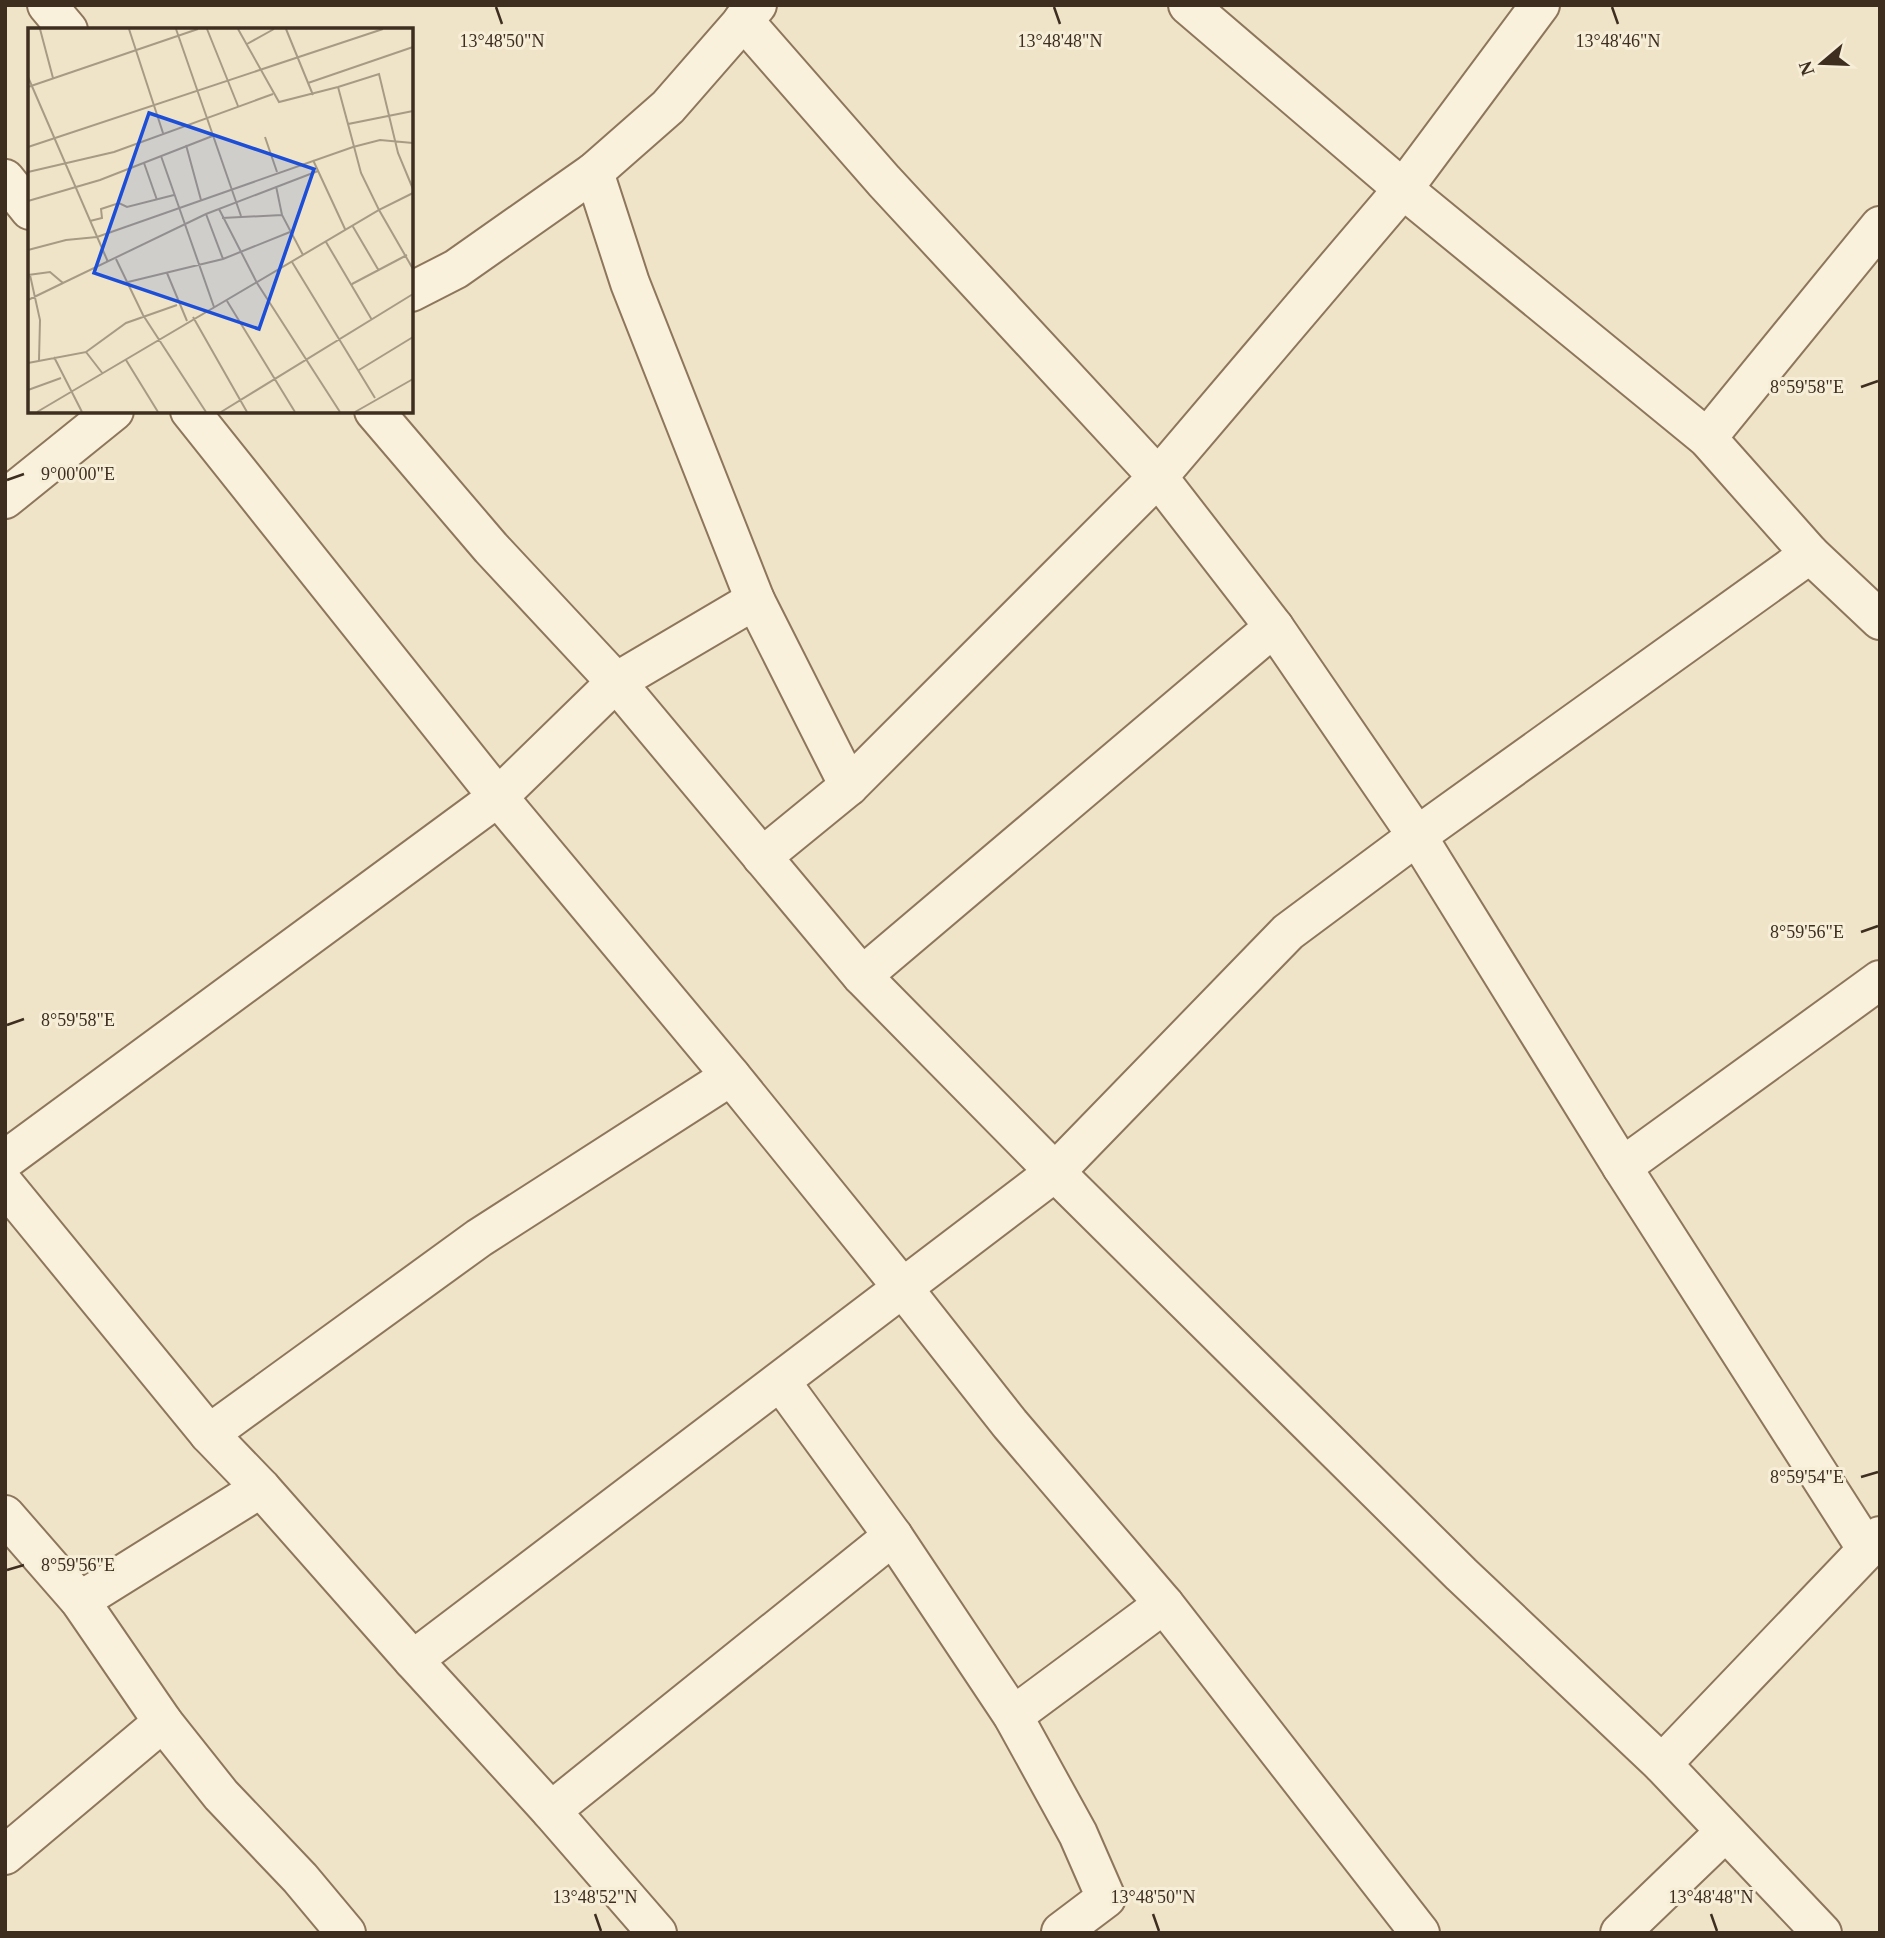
<svg xmlns="http://www.w3.org/2000/svg" width="1885" height="1938" viewBox="0 0 1885 1938" font-family="'Times New Roman',serif">
  <rect width="100%" height="100%" fill="#f0e4c8"/>
  <g fill="none" stroke-linecap="round" stroke-linejoin="round">
    <defs>
      <g id="minor">
        <polyline points="47,5 68,30"/>
        <polyline points="1188,5 1403,189 1707,438 1810,554 1880,620"/>
        <polyline points="743,20 884,181 1158,477 1274,627 1417,836 1622,1167 1866,1548"/>
        <polyline points="594,172 630,283 755,600 849,786"/>
        <polyline points="5,179 30,210"/>
        <polyline points="411,292 456,269 594,172 668,107 757,5"/>
        <polyline points="190,411 498,797 731,1076 902,1287 1010,1424 1164,1604 1420,1933"/>
        <polyline points="374,411 491,548 616,682 862,976 1055,1172 1461,1574 1662,1764 1822,1933"/>
        <polyline points="1707,438 1880,226"/>
        <polyline points="5,499 114,411"/>
        <polyline points="762,857 849,786 1158,477 1403,189 1540,5"/>
        <polyline points="862,976 1274,627"/>
        <polyline points="5,1160 498,797 616,682 755,600"/>
        <polyline points="1622,1167 1880,980"/>
        <polyline points="5,1185 209,1434 261,1488 413,1660 551,1811 657,1933"/>
        <polyline points="781,1382 893,1536 1013,1716 1078,1834 1106,1898 1061,1932 1062,1933"/>
        <polyline points="209,1434 479,1238 731,1076"/>
        <polyline points="5,1515 80,1601 163,1722 221,1795 300,1878 346,1933"/>
        <polyline points="80,1601 261,1488"/>
        <polyline points="413,1660 1055,1172 1288,932 1417,836 1810,554"/>
        <polyline points="1013,1716 1164,1604"/>
        <polyline points="1662,1764 1880,1536"/>
        <polyline points="551,1811 893,1536"/>
        <polyline points="5,1855 163,1722"/>
        <polyline points="1620,1933 1725,1832"/>
      </g>
    </defs>
    <use href="#minor" stroke="#8d765c" stroke-width="42"/>
    <use href="#minor" stroke="#faf1dc" stroke-width="38"/>
  </g>
  <path fill="none" stroke="#3d2e20" stroke-width="2.5" d="M496,7L502,24M1054,7L1060,24M1612,7L1618,24M1861,387L1878,381M7,480L24,474M1861,932L1878,926M7,1025L24,1019M1861,1477L1878,1472M7,1570L24,1565M595,1914L601,1931M1153,1914L1159,1931M1711,1914L1717,1931"/>
  <g transform="translate(28 28)">
    <rect width="385" height="385" fill="#f0e4c8"/>
    <path fill="none" stroke="#a89b85" stroke-width="2" d="M12,1L25,50M101,1L135,105M148,1L213,188M179,1L210,78M210,1L251,74L310,59L320,96L385,83M258,1L285,67M219,16L246,1M0,49L80,234M280,55L385,19M0,59L170,1M310,59L351,46L370,125L385,161M320,96L333,145L351,182L385,165M237,109L249,144M158,117L173,172M0,119L355,1M133,128L186,279M285,132L317,201M116,135L129,172M0,144L86,124L245,66M248,158L254,187L275,227M0,173L72,152L187,107M191,181L229,255L312,384M178,186L195,231M194,190L254,187M62,193L74,190L73,181L91,175L99,179L146,167M324,197L351,243M298,214L344,292M0,222L38,212L69,209L325,119L352,112L385,115M88,231L115,287L178,384M264,234L347,370M139,245L159,293M0,247L22,244L35,255L178,186L290,143M2,247L12,292L11,332M100,254L195,231L262,204M324,256L379,227M0,272L35,255M199,273L267,384M165,289L219,384M58,324L98,295L149,277M26,329L54,384M98,332L130,384M0,335L58,324L75,346M331,342L385,309M0,362L33,350M9,384L351,182L385,241M193,384L385,266M327,384L385,351"/>
    <path fill="#1d4ed8" fill-opacity="0.15" stroke="#1d4ed8" stroke-width="3.5" d="M121,85L286,141L231,301L66,245Z"/>
    <rect width="385" height="385" fill="none" stroke="#3d2e20" stroke-width="3.5"/>
  </g>
  <g font-size="18" text-anchor="middle" fill="#3d2e20" stroke="#f7eed8" stroke-width="6" stroke-linejoin="round" paint-order="stroke">
    <text x="502" y="47">13°48'50"N</text>
    <text x="1060" y="47">13°48'48"N</text>
    <text x="1618" y="47">13°48'46"N</text>
    <text x="1807" y="393">8°59'58"E</text>
    <text x="78" y="480">9°00'00"E</text>
    <text x="1807" y="938">8°59'56"E</text>
    <text x="78" y="1026">8°59'58"E</text>
    <text x="1807" y="1483">8°59'54"E</text>
    <text x="78" y="1571">8°59'56"E</text>
    <text x="595" y="1903">13°48'52"N</text>
    <text x="1153" y="1903">13°48'50"N</text>
    <text x="1711" y="1903">13°48'48"N</text>
  </g>
  <rect width="1885" height="1938" fill="none" stroke="#3d2e20" stroke-width="14"/>
  <g transform="translate(1822 63) rotate(251)" stroke="#f7eed8" stroke-width="5" paint-order="stroke">
  <path d="M0-5L12 26L0 18L-12 26Z" fill="#3d2e20"/>
  <text y="-10" font-size="19" font-weight="bold" text-anchor="middle" fill="#3d2e20">N</text>
  </g>
</svg>
